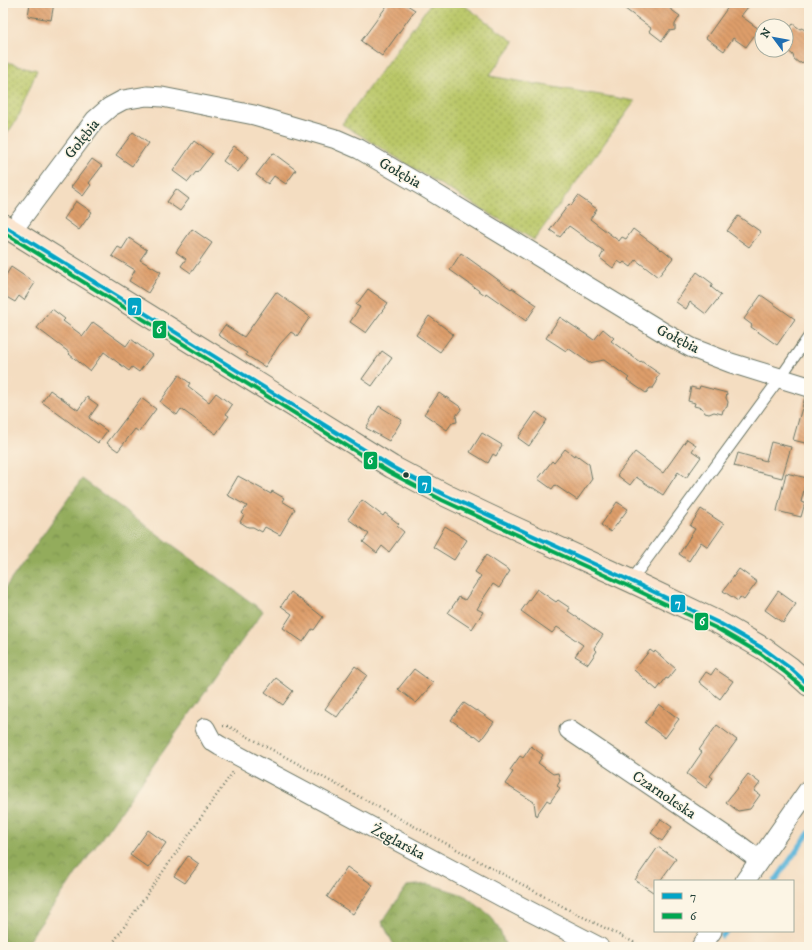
<svg xmlns="http://www.w3.org/2000/svg" width="812" height="950" viewBox="0 0 812 950" font-family="'IM FELL DW Pica',serif">
  <defs>
    <pattern id="grass-dots" width="8" height="8" patternUnits="userSpaceOnUse"><rect width="8" height="8" fill="#bac768"/><path d="M2 2h.1M6 6h.1" fill="none" stroke="#97a356" stroke-width="1.8" stroke-linecap="round"/></pattern>
    <pattern id="forest-crowns" width="20" height="18" patternUnits="userSpaceOnUse"><rect width="20" height="18" fill="#93ac5c"/><path d="M2 6a3 3 0 1 1 6 0M12 15a3 3 0 1 1 6 0" fill="none" stroke="#778d4d"/></pattern>
    <pattern id="building-back-hatch" width="6" height="6" patternUnits="userSpaceOnUse"><rect width="6" height="6" fill="#de9e6b"/><path d="M-1 5l2 2M0 0l6 6M5-1l2 2" fill="none" stroke="#b38259"/></pattern>
  </defs>
  <rect width="100%" height="100%" fill="#fcf5e5"/>
  <filter id="ink" filterUnits="userSpaceOnUse"><feTurbulence type="fractalNoise" baseFrequency=".025" numOctaves="2"/><feDisplacementMap in="SourceGraphic" scale="8" xChannelSelector="R" yChannelSelector="G"/><feConvolveMatrix kernelMatrix="1 2 1 2 8 2 1 2 1" color-interpolation-filters="sRGB"/></filter>
  <filter id="wash" filterUnits="userSpaceOnUse"><feTurbulence type="fractalNoise" baseFrequency=".012" numOctaves="4" result="noise"/><feDisplacementMap in="SourceGraphic" scale="16" xChannelSelector="R" yChannelSelector="G"/><feGaussianBlur stdDeviation="0.9" result="paint"/><feColorMatrix in="noise" values="0 0 0 0 0 0 0 0 0 0 0 0 0 0 0 0 0 1.4 0 .05"/><feComposite in="paint" operator="in"/></filter>
  <g filter="url(#wash)">
    <rect width="100%" height="100%" fill="#f4ddc1"/>
    <g fill="url(#grass-dots)" stroke="#6c824e">
      <polygon points="431,3 461,3 514,42 489,76 635,101 534,240 418,171 342,124"/>
      <polygon points="3,61 37,70 17,119 3,140"/>
    </g>
    <g fill="url(#forest-crowns)" stroke="#597448">
      <polygon points="82,479 263,611 24,947 3,947 3,591"/>
      <polygon points="429,884 464,895 491,916 500,931 506,947 395,947 382,922 407,886"/>
    </g>
    <g fill="none" stroke-linecap="round" stroke-linejoin="round">
      <g stroke="#5cb5da" stroke-width="5">
        <polyline points="775,881 809,833"/>
        <polyline points="722,936 728,931"/>
      </g>
    </g>
    <g id="blocks">
      <g fill="url(#building-back-hatch)">
        <polygon points="30,3 54,3 51,20 28,16"/>
        <polygon points="389,3 404,3 415,10 382,56 361,41"/>
        <polygon points="617,3 662,3 680,16 675,24 675,30 669,31 662,41 649,31 651,28"/>
        <polygon points="731,3 751,3 741,16 759,29 746,47 733,38 724,51 706,38"/>
        <polygon points="793,24 800,29 802,28 809,33 809,61 799,63 794,59 793,55 786,49 786,33"/>
        <polygon points="133,132 148,143 132,166 116,155"/>
        <polygon points="194,141 212,154 197,173 196,172 188,182 173,171"/>
        <polygon points="234,146 249,157 238,172 223,161"/>
        <polygon points="273,153 296,170 286,184 274,176 268,184 256,175"/>
        <polygon points="92,159 102,166 89,183 91,185 83,196 71,187"/>
        <polygon points="176,189 189,199 180,211 167,202"/>
        <polygon points="578,196 597,209 590,219 619,241 622,237 626,239 633,229 661,250 662,249 673,258 658,277 636,260 631,267 624,262 622,264 618,261 613,268 600,258 604,251 569,226 560,237 550,230 569,204 571,206"/>
        <polygon points="76,201 92,212 79,230 64,219"/>
        <polygon points="738,216 761,232 749,247 727,231"/>
        <polygon points="192,229 212,243 191,273 181,266 186,259 176,252"/>
        <polygon points="129,238 147,250 140,260 161,272 148,293 129,281 135,270 112,256 118,247 122,249"/>
        <polygon points="461,253 511,289 512,288 537,305 526,321 486,293 485,295 450,270"/>
        <polygon points="11,267 35,283 24,300 19,296 15,302 3,295 3,280"/>
        <polygon points="697,272 713,284 711,287 721,295 706,314 690,302 686,309 676,302"/>
        <polygon points="368,289 388,303 366,333 350,322 360,307 356,305"/>
        <polygon points="276,292 310,317 297,336 291,332 280,344 265,367 246,355 247,353 218,335 225,325 244,337"/>
        <polygon points="761,295 795,319 777,345 751,327 752,325 744,319"/>
        <polygon points="52,309 65,319 63,321 83,336 93,322 126,346 131,339 152,355 139,372 132,367 129,371 104,352 90,371 69,354 70,353 37,328"/>
        <polygon points="429,316 453,334 440,352 416,335"/>
        <polygon points="560,317 594,340 603,329 614,338 611,341 640,362 641,361 660,374 656,379 657,382 653,388 650,388 646,393 627,380 629,378 604,360 589,363 568,348 566,351 546,338"/>
        <polygon points="382,351 392,358 372,386 362,379"/>
        <polygon points="179,375 190,383 188,386 209,402 216,393 232,405 226,414 229,416 216,434 181,409 177,415 160,402"/>
        <polygon points="700,386 727,393 726,398 728,402 727,407 723,410 722,414 714,412 709,414 705,413 702,408 694,406 695,403 688,401 691,387 699,389"/>
        <polygon points="50,390 78,410 87,397 98,405 89,418 107,431 98,443 42,402"/>
        <polygon points="439,393 446,398 446,397 462,408 456,416 457,422 452,423 447,430 424,414"/>
        <polygon points="805,397 809,398 809,444 793,440"/>
        <polygon points="141,398 156,409 139,432 135,429 118,451 107,443"/>
        <polygon points="379,406 402,420 389,441 366,428"/>
        <polygon points="536,412 547,420 529,446 518,438"/>
        <polygon points="482,433 502,445 496,456 493,454 488,463 470,452"/>
        <polygon points="687,439 696,445 692,451 701,457 686,478 678,472 663,495 636,477 630,485 617,475 635,452 663,473"/>
        <polygon points="771,442 791,447 782,478 734,466 738,453 766,461"/>
        <polygon points="565,449 574,456 575,454 589,464 592,479 577,500 555,485 552,489 538,479 552,461 554,463"/>
        <polygon points="786,473 807,478 801,502 805,503 801,517 777,511"/>
        <polygon points="238,476 271,494 272,491 284,498 282,501 295,509 280,535 265,527 262,532 253,527 248,527 240,522 244,515 242,513 247,506 227,495"/>
        <polygon points="362,500 383,516 385,513 399,524 397,526 404,532 389,552 382,546 377,553 363,542 369,534 348,519"/>
        <polygon points="617,502 628,509 611,532 601,525"/>
        <polygon points="701,509 724,524 708,547 701,542 689,561 679,554 695,529 690,526"/>
        <polygon points="445,526 467,540 454,560 433,547"/>
        <polygon points="486,555 510,571 499,588 493,584 485,596 477,609 483,612 472,629 448,613 459,597 465,600 481,576 475,572"/>
        <polygon points="739,569 757,582 744,600 740,597 738,601 723,591"/>
        <polygon points="537,589 556,602 558,600 570,608 568,611 603,635 594,648 597,651 588,664 575,656 583,645 557,627 552,633 521,611"/>
        <polygon points="778,591 796,604 783,623 765,610"/>
        <polygon points="291,592 323,617 314,630 312,629 303,642 283,628 292,614 281,606"/>
        <polygon points="650,650 654,653 655,651 676,669 668,679 666,678 657,690 634,670"/>
        <polygon points="355,666 367,675 337,717 325,709"/>
        <polygon points="414,669 433,683 420,699 416,703 398,689"/>
        <polygon points="715,669 733,681 720,699 699,682 706,672 711,675"/>
        <polygon points="276,678 293,691 283,705 265,692"/>
        <polygon points="464,703 476,711 477,710 494,722 481,740 475,735 474,736 451,720"/>
        <polygon points="659,704 679,719 665,738 645,723"/>
        <polygon points="717,725 737,740 710,776 713,778 706,788 687,774 702,752 699,750"/>
        <polygon points="531,746 543,755 538,763 553,774 558,773 560,781 557,786 560,788 550,802 547,800 536,816 534,802 505,784 513,772 510,770 520,756 523,758"/>
        <polygon points="748,774 760,783 754,791 760,795 750,809 738,811 726,802"/>
        <polygon points="661,819 672,827 662,841 651,833"/>
        <polygon points="148,830 166,843 148,868 130,855"/>
        <polygon points="658,847 676,859 660,881 655,881 655,889 653,892 635,880"/>
        <polygon points="188,856 199,864 185,883 174,876"/>
        <polygon points="347,867 373,885 353,914 327,897"/>
      </g>
    </g>
  </g>
  <g filter="url(#ink)">
    <use href="#blocks" fill-opacity="0" stroke="#6a7565" stroke-width="1"/>
    <g fill="none" stroke-linecap="round" stroke-linejoin="round">
      <defs>
        <polyline id="lane" points="631,581 780,378 809,336"/>
        <g id="street">
          <polyline points="12,231 95,120 110,107 123,100 147,96 162,97 254,115 336,139 359,149 426,188 666,334 692,348 731,363 809,387"/>
          <polyline points="205,728 212,741 220,746 506,899 599,947"/>
          <polyline points="569,730 739,845 759,860"/>
          <polyline points="745,881 809,789"/>
          <polyline points="701,947 712,931"/>
        </g>
        <polyline id="secondary" points="3,225 392,467 445,495 504,523 631,581 721,624 764,649 790,668 809,685"/>
      </defs>
      <use href="#lane" stroke="#6a7565" stroke-width="12"/>
      <use href="#street" stroke="#6a7565" stroke-width="21"/>
      <use href="#secondary" stroke="#6a7565" stroke-width="24"/>
      <g stroke="#6a7565" stroke-width="2.5" stroke-dasharray="1 3" stroke-linecap="butt">
        <polyline points="223,726 228,726 575,913 643,947"/>
        <polyline points="110,947 233,772"/>
      </g>
      <use href="#lane" stroke="#fff" stroke-width="10"/>
      <use href="#street" stroke="#fff" stroke-width="19"/>
      <use href="#secondary" stroke="#fbe5cf" stroke-width="22"/>
      <defs>
        <polyline id="bus-1" points="3,225 392,467 445,495 631,581 721,624 764,649 790,668 809,685"/>
        <polyline id="bus-2" points="3,232 389,472 442,500 628,586 718,629 761,654 786,673 805,689"/>
      </defs>
      <use href="#bus-1" stroke="#fcf5e5" stroke-width="7"/>
      <use href="#bus-2" stroke="#fcf5e5" stroke-width="7"/>
      <use href="#bus-1" stroke="#02a4c6" stroke-width="4"/>
      <use href="#bus-2" stroke="#00a651" stroke-width="4"/>
    </g>
  </g>
  <circle fill="#1f3d34" stroke="#fcf5e5" stroke-width="1.5" cx="406" cy="475" r="3.5"/>
  <g text-anchor="middle" dominant-baseline="central" stroke-width="3" stroke-linejoin="round" paint-order="stroke">
    <g font-size="15" fill="#1f3d34" stroke="#fcf5e5">
      <text transform="translate(82 139) rotate(-51)">Gołębia</text>
      <text transform="translate(400 173) rotate(30)">Gołębia</text>
      <text transform="translate(678 339) rotate(27)">Gołębia</text>
      <text transform="translate(664 795) rotate(34)">Czarnoleska</text>
      <text transform="translate(398 842) rotate(28)">Żeglarska</text>
    </g>
  </g>
  <g stroke="#fcf5e5" stroke-width="1.5">
    <rect x="127" y="297" width="15" height="19" rx="4" fill="#02a4c6"/>
    <rect x="152" y="320" width="15" height="19" rx="4" fill="#00a651"/>
    <rect x="363" y="451" width="15" height="19" rx="4" fill="#00a651"/>
    <rect x="417" y="475" width="15" height="19" rx="4" fill="#02a4c6"/>
    <rect x="670" y="594" width="16" height="19" rx="4" fill="#02a4c6"/>
    <rect x="694" y="612" width="15" height="19" rx="4" fill="#00a651"/>
  </g>
  <g font-size="11" text-anchor="middle" font-weight="bold" fill="#fff">
    <text x="135" y="311">7</text>
    <text x="159" y="333">6</text>
    <text x="370" y="464">6</text>
    <text x="425" y="488">7</text>
    <text x="678" y="607">7</text>
    <text x="702" y="625">6</text>
  </g>
  <rect width="812" height="950" fill="none" stroke="#fcf5e5" stroke-width="16"/>
  <rect x="654" y="880" width="140" height="52" fill="#fcf5e5" stroke="#a4ab9e"/>
  <rect x="662" y="893" width="20" height="6" fill="#02a4c6" stroke="#a4ab9e"/>
  <text x="690" y="900" font-size="12" fill="#1f3d34">7</text>
  <rect x="662" y="913" width="20" height="6" fill="#00a651" stroke="#a4ab9e"/>
  <text x="690" y="920" font-size="12" fill="#1f3d34">6</text>
  <g transform="translate(774 38) rotate(302)"><circle r="19" fill="#fcf5e5" stroke="#a4ab9e"/>
  <path d="M0-3L7 15L0 10L-7 15Z" fill="#1f6fb2"/>
  <text y="-6" font-size="11" font-weight="bold" text-anchor="middle" fill="#1f3d34">N</text>
  </g>
</svg>
